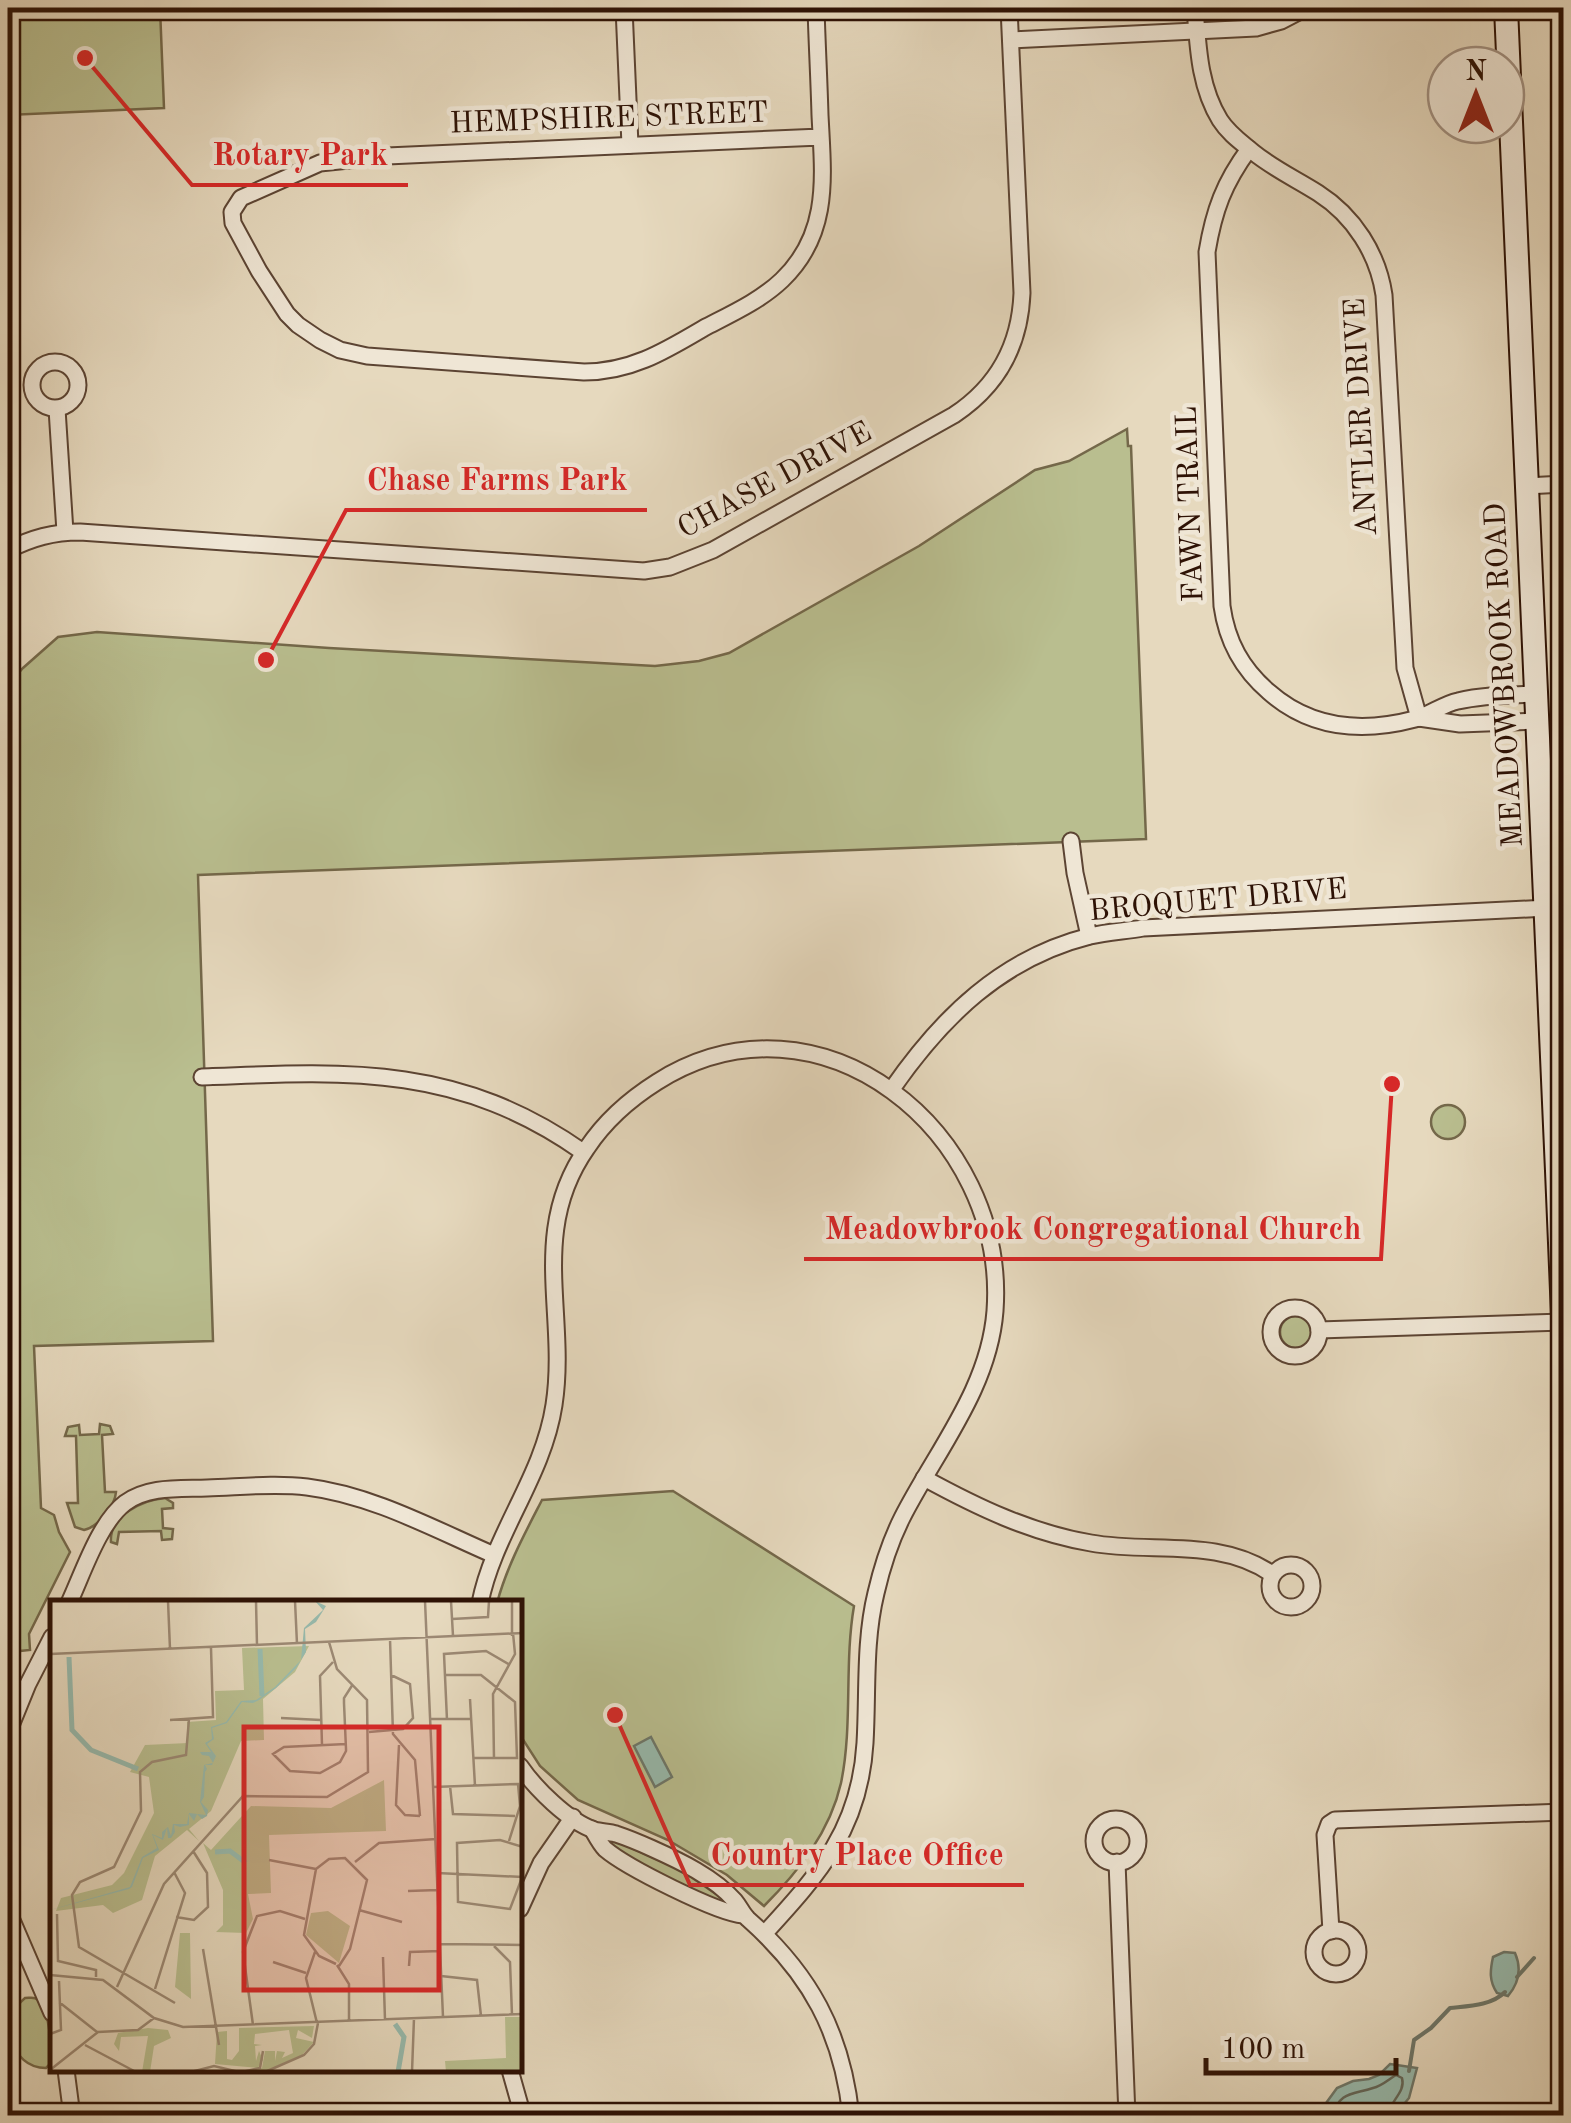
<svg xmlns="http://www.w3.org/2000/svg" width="1571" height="2123" viewBox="0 0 1571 2123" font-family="'Old Standard TT',serif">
  <rect width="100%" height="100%" fill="#e6d9be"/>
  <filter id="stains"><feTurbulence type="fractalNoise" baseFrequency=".002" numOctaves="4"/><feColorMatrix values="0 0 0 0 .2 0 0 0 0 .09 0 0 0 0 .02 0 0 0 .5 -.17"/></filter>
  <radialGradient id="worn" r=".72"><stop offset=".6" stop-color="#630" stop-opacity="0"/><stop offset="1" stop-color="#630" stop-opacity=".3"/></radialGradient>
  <g fill="#b9be8f" stroke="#74684a" stroke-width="2.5">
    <polygon points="8,8 160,8 164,108 8,115"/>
    <polygon points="1127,429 1128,446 1131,446 1146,839 198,875 213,1341 34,1346 41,1508 54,1515 59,1532 70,1552 29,1634 30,1650 20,1651 14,1663 8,1663 8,685 23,668 58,637 97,632 329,648 655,666 699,661 729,653 919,546 1035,470 1069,461"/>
    <circle cx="1448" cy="1122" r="17"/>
    <circle cx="1296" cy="1332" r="16"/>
    <path d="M100,1424L110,1426L113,1434L102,1435L105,1492H116C115,1506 98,1527 84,1530L75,1527L67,1503H78L76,1436H65L68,1427L79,1425L80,1435L99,1434Z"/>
    <path d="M673,1491L854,1606C844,1664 853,1725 841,1783C830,1832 798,1872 764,1906L727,1875L668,1840L578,1800L540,1766L520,1735V1603H497C507,1566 525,1533 542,1500Z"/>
    <path d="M165,1498L173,1503V1508L162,1509L163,1528L173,1529L172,1539L162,1540L161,1531L119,1532L117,1544L111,1542C109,1516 142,1500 165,1498Z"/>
    <polygon points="614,1840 681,1870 729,1903 723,1905 639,1864 610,1844"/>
    <path d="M25,1998C32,1998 36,1996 41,2003C49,2013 52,2049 52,2062L46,2068C9,2068 0,2018 25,1998Z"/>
  </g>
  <g fill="#97baad" stroke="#6d776a" stroke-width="2.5">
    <polygon points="651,1737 672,1777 655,1787 634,1746"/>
    <path d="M1504,1952L1515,1953C1522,1969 1518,1984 1508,1996L1497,1993C1489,1981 1490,1971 1493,1957Z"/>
    <polygon points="1390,2064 1417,2068 1409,2098 1395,2115 1323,2115 1321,2110 1337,2088 1353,2081 1369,2079 1379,2075"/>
  </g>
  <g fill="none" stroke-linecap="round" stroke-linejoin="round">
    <path stroke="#626659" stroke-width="2.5" d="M1332,2116C1340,2091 1352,2095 1373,2088C1382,2086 1389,2079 1396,2075L1402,2078C1406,2093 1389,2101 1388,2116"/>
    <g stroke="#6d776a" stroke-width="4">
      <polyline points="8,1097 19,1103"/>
      <polyline points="1517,1977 1534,1958"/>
      <path d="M1409,2071L1414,2040L1431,2028L1450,2008C1468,2006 1491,2006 1505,1992"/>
    </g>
    <defs>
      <g id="street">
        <polyline points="624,8 630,145"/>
        <path d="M816,8C817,43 819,79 820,115C823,176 831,233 782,280C760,301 731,314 704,328C665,351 631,372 584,372L367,356L340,350L320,340L298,325L287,314L259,271L233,223L232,212L241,198L320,163L387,156L821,137"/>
        <path d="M1195,8C1198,46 1199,86 1220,120C1229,134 1241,142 1253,152C1274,169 1296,179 1318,193C1354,216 1378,254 1384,295L1405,668L1419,718"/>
        <polyline points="1011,40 1256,28 1281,21 1306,8"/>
        <path d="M1249,149C1224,183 1214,210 1207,252L1222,606C1227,642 1242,669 1269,692C1311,729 1362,733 1415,719C1430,715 1443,704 1458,701C1483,695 1510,695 1535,694"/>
        <circle cx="55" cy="385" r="23"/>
        <polyline points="57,409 65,532"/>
        <polyline points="1526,486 1564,484"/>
        <path d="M8,550C32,538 53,532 80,532L644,571L670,567L713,550L954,415C998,386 1020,345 1022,293L1009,8"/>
        <polyline points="1419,718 1460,724 1537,721"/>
        <polyline points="1071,841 1075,873 1089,936"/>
        <path d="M202,1077C347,1071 458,1064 583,1152"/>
        <path d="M892,1089C942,1017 1002,958 1090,936C1107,932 1126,931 1143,928L1547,908"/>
        <circle cx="1295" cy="1332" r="24"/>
        <polyline points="1319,1330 1563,1322"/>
        <path d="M924,1478C977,1507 1031,1533 1091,1543C1151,1554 1219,1537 1272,1574"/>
        <circle cx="1291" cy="1586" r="21"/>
        <path d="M69,1603C83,1573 99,1523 125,1503C148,1486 179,1489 207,1488C240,1487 274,1483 307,1487C372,1495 434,1529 494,1555"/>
        <path d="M480,1603C494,1533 543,1477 554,1405C568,1315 528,1232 587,1148C605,1121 630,1099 657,1082C820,979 1008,1133 995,1311C989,1389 936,1451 902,1518C890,1542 882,1567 876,1593C864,1642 868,1693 865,1743C860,1828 820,1873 765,1933"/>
        <polyline points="8,1733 28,1684 52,1637"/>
        <path d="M520,1766C535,1788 568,1821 594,1830C601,1832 609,1832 616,1834C628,1838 640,1843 651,1848C680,1861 714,1877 735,1901C740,1907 742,1913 748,1919C810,1974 842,2032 851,2116"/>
        <circle cx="1116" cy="1841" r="22"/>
        <path d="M592,1829C596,1836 600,1844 605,1849C626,1867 717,1913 743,1915"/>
        <polyline points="1117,1862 1127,2116"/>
        <polyline points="520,1909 541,1863 573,1817"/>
        <polyline points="8,1911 52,2013"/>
        <circle cx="1336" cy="1952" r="22"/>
        <polyline points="1331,1931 1325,1835 1329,1824 1335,1820 1564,1812"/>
        <polyline points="66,2070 72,2116"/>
        <polyline points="510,2070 523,2116"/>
      </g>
      <path id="secondary" d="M1506,8C1524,451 1546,895 1564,1339"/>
    </defs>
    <use href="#street" stroke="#5c4433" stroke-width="19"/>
    <use href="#secondary" stroke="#2e1205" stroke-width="26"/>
    <use href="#street" stroke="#efe6d5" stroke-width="15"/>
    <use href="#secondary" stroke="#efe6d5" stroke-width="22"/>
  </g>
  <g text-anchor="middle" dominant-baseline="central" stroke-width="9" stroke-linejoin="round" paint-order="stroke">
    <g font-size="30" fill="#2e1205" stroke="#efe6d5">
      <text transform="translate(609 119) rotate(-2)">HEMPSHIRE STREET</text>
      <text transform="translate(1362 417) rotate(-93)">ANTLER DRIVE</text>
      <text transform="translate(775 481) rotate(-28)">CHASE DRIVE</text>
      <text transform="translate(1191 504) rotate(-92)">FAWN TRAIL</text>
      <text transform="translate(1505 675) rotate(-93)">MEADOWBROOK ROAD</text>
      <text transform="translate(1218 901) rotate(-5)">BROQUET DRIVE</text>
    </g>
  </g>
  <g transform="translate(50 1600)">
    <rect width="472" height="472" fill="#e6d9be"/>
    <path d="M259,46L245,72L213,99L214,140L191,141L161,211L139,229L149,241L137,230L105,256L92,300L63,313L53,305L6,311L11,298L62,285L74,273L104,213L99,177L80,172L95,145L138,143L137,122L166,120L165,91L194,90L192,48ZM334,180L336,231L219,235L221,293L198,294L203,319L196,333L166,332L173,325V290L153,243L161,250L201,206L281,208ZM278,311L300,326L289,363L256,335L261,313ZM130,333H140L141,399L125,387ZM455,417H472V472H396L395,461L456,458ZM264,426L262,438L248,430L246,438L264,442L252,455L213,472H199L212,468L215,451H225V461L227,451L235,452L232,458L243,453L239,430L205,434L204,444L212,445L205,446L206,461L209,451L213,460L208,468L165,464L167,432L177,431V459L182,460L189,451V428ZM98,428L118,430L121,438L104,446L100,472H92L98,436L71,437L69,451L64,444L68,433Z" fill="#b9be8f"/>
    <path d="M265,1L276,6L266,22L255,29L256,52L246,68L226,88L209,100L203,103L192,102L177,123L162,128L164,139L157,144L166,156L162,165H155L157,169L155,172L154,197L151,202L158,210L157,216L152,219L147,214L144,221L139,214V225L130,227L124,225L125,232L121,238H118L117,228L113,240L103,235L109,250L93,258L82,287L79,289L0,310L80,287L92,257L107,248L102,234L112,238V232L118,227L121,236L123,224H137L139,213L156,215L150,202L154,165L163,163L159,156L152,155L150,152H161L155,143L162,139L161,127L176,122L191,101L206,100L225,87L251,60L254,28L273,10Z" fill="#97baad"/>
    <path fill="none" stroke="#97baad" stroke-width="5" d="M210,49L212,96M19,57L22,130L41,150L88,169M165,252L180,251L196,263M345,424L354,437L348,472"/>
    <path fill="none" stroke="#9c8974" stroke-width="2.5" d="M118,1L120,49M206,1L207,46M245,1L247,44M375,1L393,417M401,1L403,36M462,1V36M402,19L438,17L439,1M340,39L343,134L365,160L370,216M0,54L473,33M394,75H431L465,102L467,158H424M420,99L425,186M231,118L271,120M380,119H421M120,120L163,117L161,48M397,120L394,54L436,51L460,65M0,124V295M319,132L353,129L363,118L360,84L341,75M296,144L234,147L223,154L240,171L270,173L290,162L296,151V149L294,103V98L303,84M272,145L270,76L283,62M349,145L346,205L355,215L370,216M444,159L443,94L465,54L463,33M400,186L403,214L465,216M383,187L468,184L470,206L459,241M473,247L450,240L407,243L408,302L460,309L473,275M219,260L266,269M305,262L329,243L386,239M266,269L279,259L295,258L317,280L300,349L289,366M266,269L254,335L269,356L286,364M387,273L473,277M358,291L388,290M309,310L352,322M7,314L8,361L46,370V377M126,317L144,320L158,307L157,273L143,251M390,344L473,345M444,346L460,362L462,415M153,349L169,445M265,352L256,378L267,423M333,357L335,420M223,362L256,373M287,365L299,384V421M359,366L360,352L390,351M0,375L53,380L104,418L133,427L473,414M391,376L427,380L431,416M67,387L114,284L193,196L277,197L318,172L317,100L287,69L279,42M105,389L135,293L124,272M9,402L47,432M125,403L29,347L22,295L30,282L64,267L91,211L90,172L102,162L136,155L139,119M203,425L193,352L207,316L230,311L255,319M0,434L11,430L9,381M35,445L86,472M0,470L48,432L88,430L104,418M141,472L164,466L189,472M192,472L210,468L213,451M215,472L254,455L264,444L268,423M362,472L364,418"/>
    <path fill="#d62828" fill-opacity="0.15" stroke="#d62828" stroke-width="5" d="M194,127H389V390H194Z"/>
    <rect width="472" height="472" fill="none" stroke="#2e1205" stroke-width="5"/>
  </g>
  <path fill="none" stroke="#d62828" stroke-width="4" d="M85 58L192 185H408M266 660L346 510H647M1392 1084L1381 1259H804M615 1715L690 1885H1024"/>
  <g fill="#d62828" stroke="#efe6d5" stroke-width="4">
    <circle cx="85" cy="58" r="10"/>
    <circle cx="266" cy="660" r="10"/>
    <circle cx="1392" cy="1084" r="10"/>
    <circle cx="615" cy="1715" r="10"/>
  </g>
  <g font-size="32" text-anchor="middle" font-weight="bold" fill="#d62828" stroke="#efe6d5" stroke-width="9" stroke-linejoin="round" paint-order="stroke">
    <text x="300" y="165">Rotary Park</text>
    <text x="497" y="490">Chase Farms Park</text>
    <text x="1093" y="1239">Meadowbrook Congregational Church</text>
    <text x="857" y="1865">Country Place Office</text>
  </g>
  <rect width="1571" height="2123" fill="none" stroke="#e6d9be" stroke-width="40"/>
  <rect x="10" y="10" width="1551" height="2103" fill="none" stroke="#2e1205" stroke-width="5"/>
  <rect x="20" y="20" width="1531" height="2083" fill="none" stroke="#2e1205" stroke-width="2.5"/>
  <g transform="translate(1476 95)"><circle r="48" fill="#efe6d5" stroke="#a29182" stroke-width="2.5"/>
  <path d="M0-8L18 38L0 25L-18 38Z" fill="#8f2418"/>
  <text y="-15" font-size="28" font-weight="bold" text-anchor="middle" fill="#2e1205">N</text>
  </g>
  <path d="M1206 2058v15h190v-15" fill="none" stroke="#2e1205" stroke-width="5"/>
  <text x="1221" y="2058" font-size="30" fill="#2e1205" stroke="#efe6d5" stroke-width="8" paint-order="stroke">100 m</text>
  <rect width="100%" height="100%" filter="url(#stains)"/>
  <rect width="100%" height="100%" fill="url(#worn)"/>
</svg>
